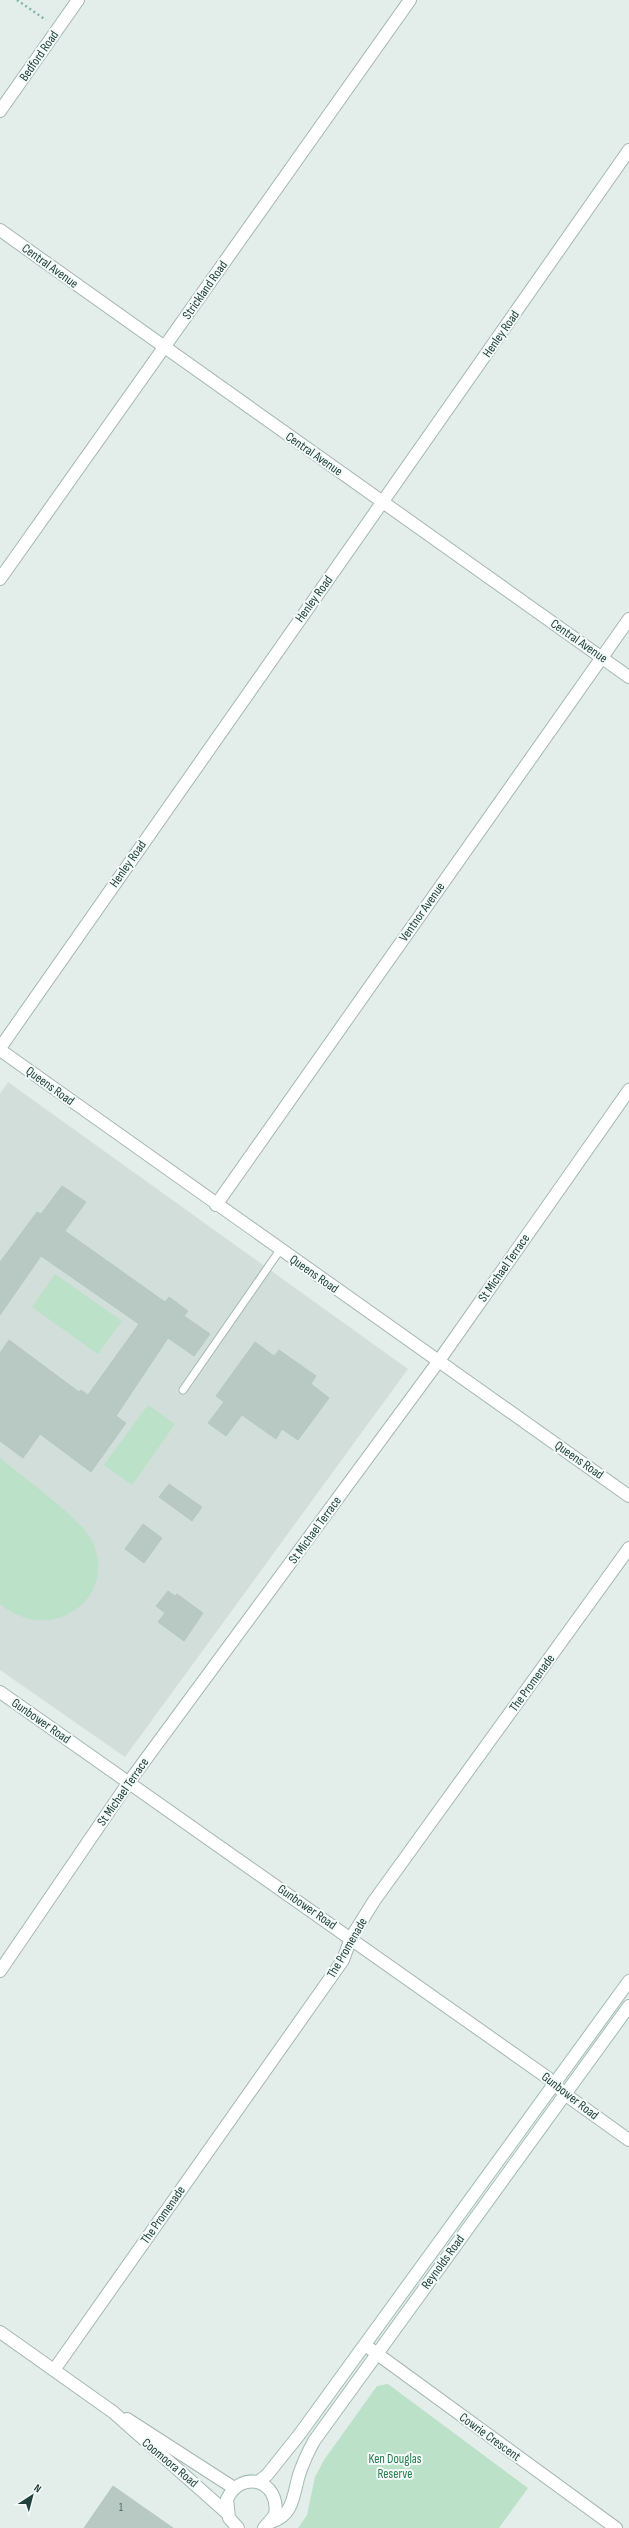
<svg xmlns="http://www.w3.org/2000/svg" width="629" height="2528" viewBox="0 0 629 2528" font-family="'Sofia Sans Condensed',sans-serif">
  <rect width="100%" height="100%" fill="#e3eeea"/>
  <polygon fill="#d1deda" points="8,1082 408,1369 125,1757 0,1670 0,1094"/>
  <g fill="#bbe1c9">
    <polygon points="55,1274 122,1321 98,1354 32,1307"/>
    <polygon points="148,1405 175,1424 132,1485 104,1465"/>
    <path d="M0,1458C20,1475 80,1518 91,1539C121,1597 51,1647 0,1604Z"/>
    <polygon points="388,2384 528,2488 499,2528 298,2528 307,2515 315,2477 324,2460 377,2386"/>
  </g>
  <g fill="#b8c9c4" stroke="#b5c9c2">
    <polygon points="62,1186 86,1202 65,1231 165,1302 169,1297 188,1311 184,1316 210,1334 194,1356 168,1338 116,1416 126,1423 91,1472 40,1434 23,1458 0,1441 0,1353 9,1340 79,1392 81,1390 88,1395 139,1324 41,1256 0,1315 0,1262 37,1212 41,1214"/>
    <polygon points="255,1342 274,1356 279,1350 316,1376 311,1384 329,1398 298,1440 282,1429 276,1439 242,1415 226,1436 208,1423 224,1402 216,1396"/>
    <polygon points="169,1484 202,1507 192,1521 159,1497"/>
    <polygon points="143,1524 162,1538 144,1563 125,1549"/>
    <polygon points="168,1591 175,1596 177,1594 203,1613 184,1641 158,1622 165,1613 156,1606"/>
    <polygon points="113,2486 173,2528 84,2528"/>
  </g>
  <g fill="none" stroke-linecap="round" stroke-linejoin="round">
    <defs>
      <polyline id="service" points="183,1390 280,1250"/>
      <g id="minor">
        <polyline points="0,111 78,0"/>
        <polyline points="0,230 629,677"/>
        <polyline points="0,579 410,0"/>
        <polyline points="0,1048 629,150"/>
        <polyline points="0,1050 629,1496"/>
        <polyline points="216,1205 629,619"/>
        <polyline points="0,1692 548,2078 566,2095 629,2140"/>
        <polyline points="0,1971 129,1782 438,1362 629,1090"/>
        <polyline points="365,2345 616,2528"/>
        <polyline points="54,2370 343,1960 351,1938 374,1901 629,1548"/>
      </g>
      <g id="tertiary">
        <polyline points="0,2332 113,2412 227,2513"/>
        <polyline points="127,2419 234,2488"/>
      </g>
      <g id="secondary">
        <polyline points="258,2482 267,2475 299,2435 629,1981"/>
        <path d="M271,2522C294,2515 293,2495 299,2475C303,2463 308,2452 314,2441L629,2006"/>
        <path d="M238,2528L229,2518L227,2499C242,2468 281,2481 275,2515L264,2528"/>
      </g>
    </defs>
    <use href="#service" stroke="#a5b7b2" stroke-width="9"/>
    <use href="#minor" stroke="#a5b7b2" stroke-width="14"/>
    <use href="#tertiary" stroke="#a5b7b2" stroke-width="14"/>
    <use href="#secondary" stroke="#a1bbb4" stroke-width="14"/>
    <polyline stroke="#81b5a9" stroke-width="2.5" stroke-dasharray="2 3" stroke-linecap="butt" points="17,0 46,20"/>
    <use href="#service" stroke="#fff" stroke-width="7"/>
    <use href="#minor" stroke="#fff" stroke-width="12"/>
    <use href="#tertiary" stroke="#fff" stroke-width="12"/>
    <use href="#secondary" stroke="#fff" stroke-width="12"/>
  </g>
  <g text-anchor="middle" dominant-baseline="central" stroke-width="4" stroke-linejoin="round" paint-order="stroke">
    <g font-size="11" fill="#47645e">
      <text x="121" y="2507">1</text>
    </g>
    <g font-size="13" fill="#21423c" stroke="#f4faf8">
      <text transform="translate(39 56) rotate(-55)">Bedford Road</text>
      <text transform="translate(50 266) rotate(36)">Central Avenue</text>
      <text transform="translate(205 290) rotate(-55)">Strickland Road</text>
      <text transform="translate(501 334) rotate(-55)">Henley Road</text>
      <text transform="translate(314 454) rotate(35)">Central Avenue</text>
      <text transform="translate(314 599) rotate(-54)">Henley Road</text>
      <text transform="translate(579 641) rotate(35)">Central Avenue</text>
      <text transform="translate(128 864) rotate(-55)">Henley Road</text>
      <text transform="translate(422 912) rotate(-55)">Ventnor Avenue</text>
      <text transform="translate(50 1086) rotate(36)">Queens Road</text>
      <text transform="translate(504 1268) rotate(-55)">St Michael Terrace</text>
      <text transform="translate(314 1274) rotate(35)">Queens Road</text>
      <text transform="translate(579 1460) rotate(35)">Queens Road</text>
      <text transform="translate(315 1530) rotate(-54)">St Michael Terrace</text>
      <text transform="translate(532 1683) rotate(-54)">The Promenade</text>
      <text transform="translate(41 1721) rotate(35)">Gunbower Road</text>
      <text transform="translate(123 1792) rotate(-55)">St Michael Terrace</text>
      <text transform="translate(307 1907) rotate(35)">Gunbower Road</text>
      <text transform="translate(347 1948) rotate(-60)">The Promenade</text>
      <text transform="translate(570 2096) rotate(38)">Gunbower Road</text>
      <text transform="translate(163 2215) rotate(-55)">The Promenade</text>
      <text transform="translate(443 2262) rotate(-54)">Reynolds Road</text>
      <text transform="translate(490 2437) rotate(36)">Cowrie Crescent</text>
      <text transform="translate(170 2463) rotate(40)">Coomoora Road</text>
    </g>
    <g font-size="13" fill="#277c50" stroke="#f4faf8">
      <text x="395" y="2459">Ken Douglas<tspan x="395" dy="15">Reserve</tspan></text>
    </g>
  </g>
  <g transform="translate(32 2496) rotate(36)" stroke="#f4faf8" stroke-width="3" paint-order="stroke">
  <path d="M0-3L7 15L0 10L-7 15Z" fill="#21423c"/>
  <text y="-6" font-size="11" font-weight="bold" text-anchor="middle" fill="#21423c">N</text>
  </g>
</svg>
